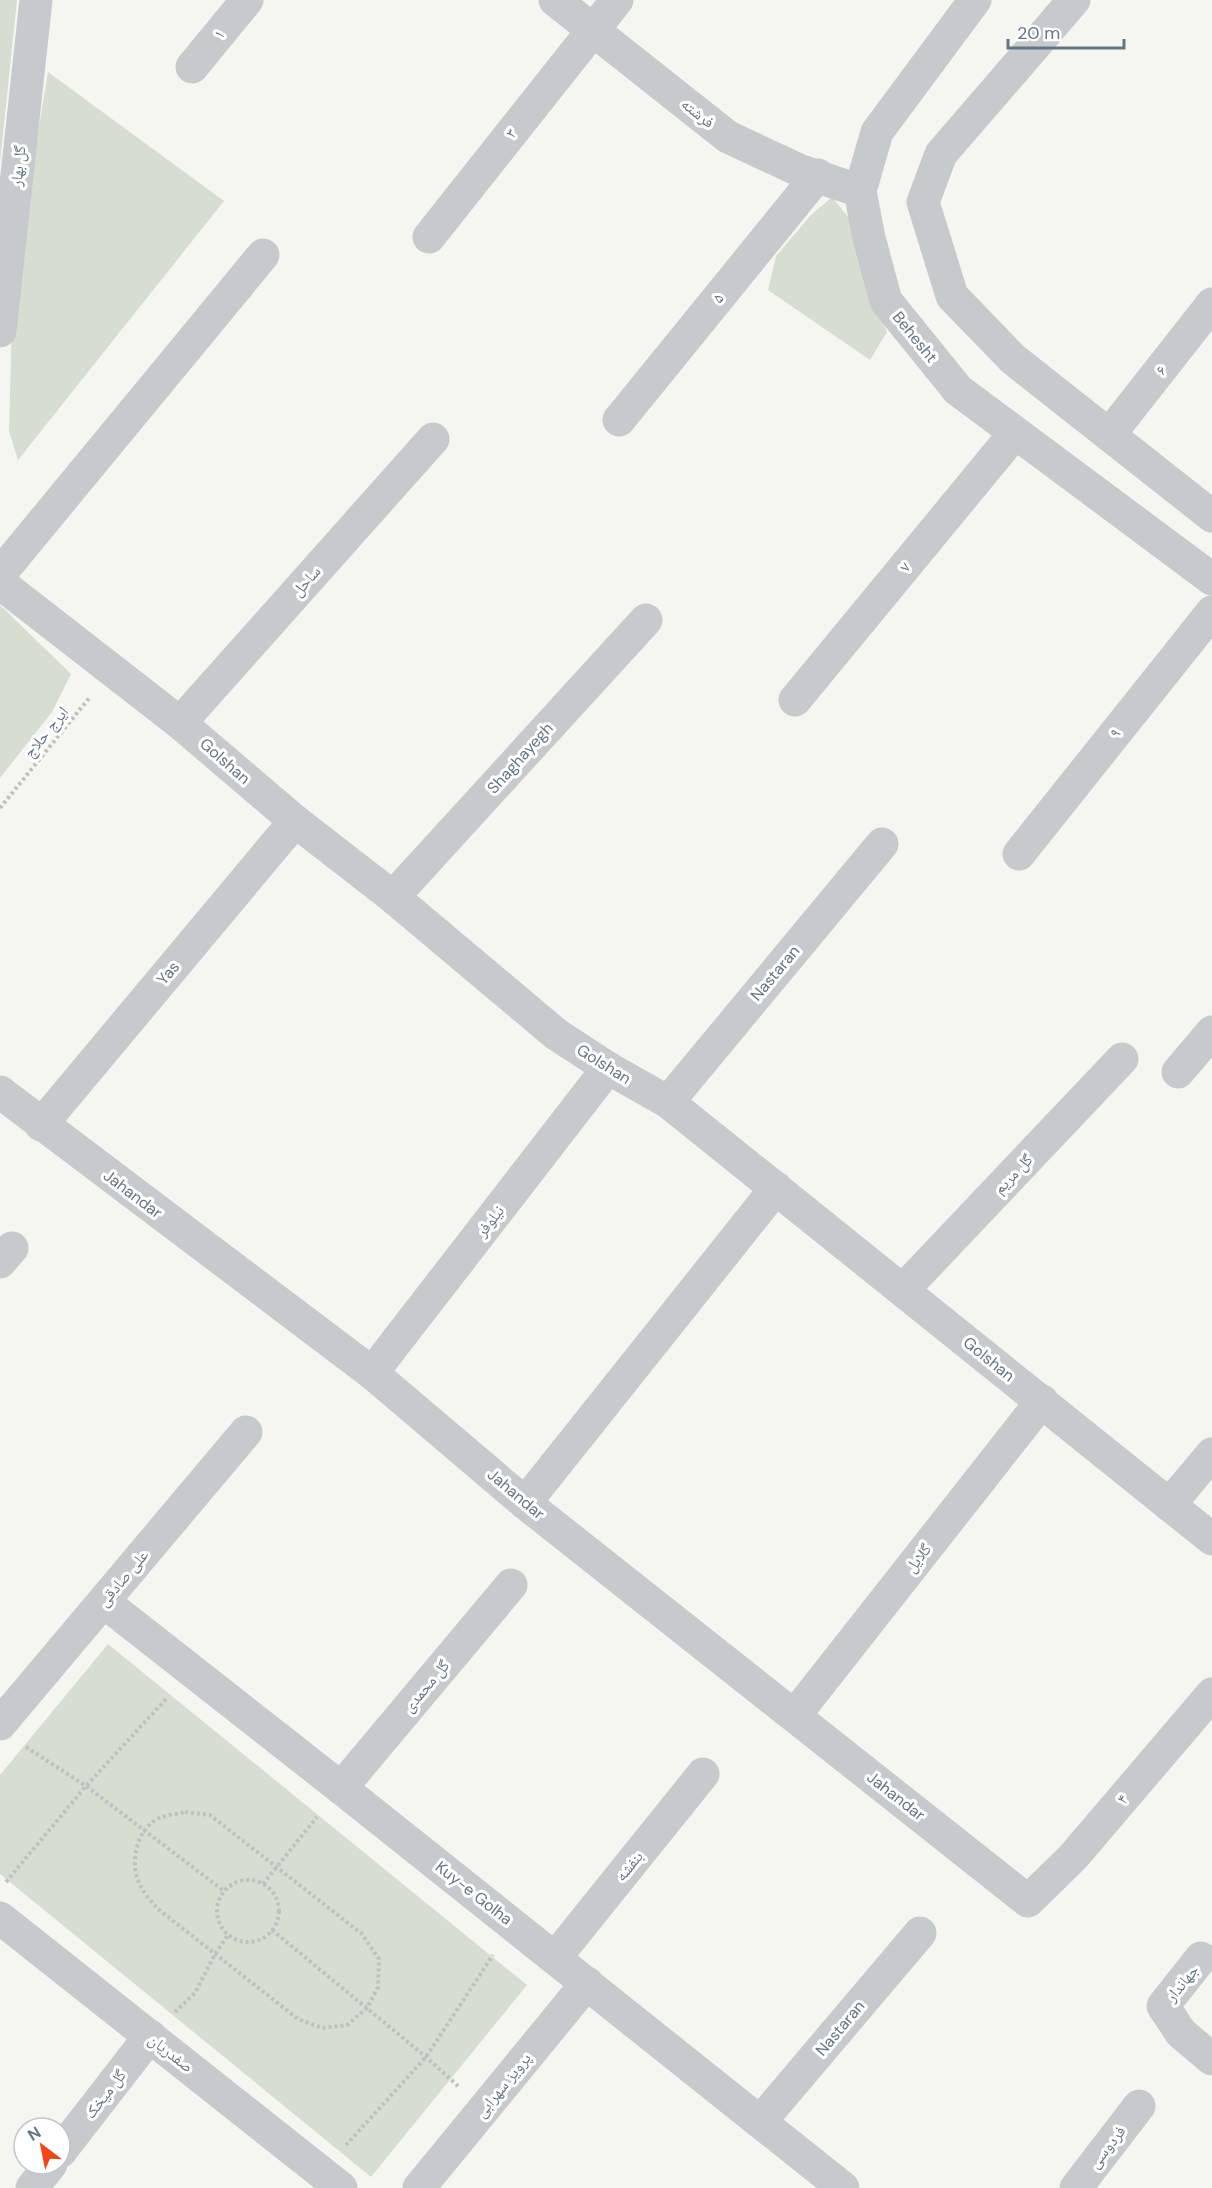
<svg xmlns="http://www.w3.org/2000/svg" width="1212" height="2188" viewBox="0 0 1212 2188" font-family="'DM Sans','Noto Naskh Arabic',sans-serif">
  <rect width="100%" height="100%" fill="#f6f6f1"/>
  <g fill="#d6ded2">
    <polygon points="0,0 17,0 0,163"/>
    <polygon points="48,72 224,201 18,460 9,431 13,283"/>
    <polygon points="832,197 858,229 866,284 887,332 870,360 768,290 776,256 810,216"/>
    <polygon points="0,605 71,674 52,712 0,778"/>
    <polygon points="108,1644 527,1985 371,2177 0,1874 0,1775"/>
  </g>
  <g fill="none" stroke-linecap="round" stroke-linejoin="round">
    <g stroke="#bec0c2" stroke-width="4" stroke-dasharray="3 3" stroke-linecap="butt">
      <polyline points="0,808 90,697"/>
      <polyline points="26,1747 86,1786 224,1891"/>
      <path d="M185,1812L210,1815L362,1934L379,1959L378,1987L367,2008L347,2025L322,2028L298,2019L158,1909C150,1900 141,1890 137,1878C131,1857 138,1830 157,1819C165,1815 176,1814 185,1812Z"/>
      <circle cx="248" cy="1911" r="31"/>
      <polyline points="6,1882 86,1786 167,1698"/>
      <polyline points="263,1884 317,1817"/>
      <polyline points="272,1930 426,2057 458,2086"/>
      <polyline points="175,2012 195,1993 215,1954 228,1935"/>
      <polyline points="346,2145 426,2057 493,1955"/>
    </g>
    <g stroke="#c7cacd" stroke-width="33">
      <polyline points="555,0 728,137 801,171 860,191"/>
      <polyline points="975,0 877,132 860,191 869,238 886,301 958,390 1212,579"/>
      <polyline points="1074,0 941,154 923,202 952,296 1013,359 1212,516"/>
      <polyline points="192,67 247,0"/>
      <polyline points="429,237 617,0"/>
      <polyline points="0,331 36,0"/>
      <polyline points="619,420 818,175"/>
      <polyline points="1109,435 1212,304"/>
      <polyline points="0,574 263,255"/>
      <polyline points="0,583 180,723 295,821 393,897 556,1034 608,1068 668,1102 1212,1539"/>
      <polyline points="795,700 1015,433"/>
      <polyline points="180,723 433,439"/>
      <polyline points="1019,854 1212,612"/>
      <polyline points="393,897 646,620"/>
      <polyline points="1178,1072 1212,1032"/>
      <polyline points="0,1092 372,1373 525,1503 1028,1901 1073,1857 1212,1694"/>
      <polyline points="668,1102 882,844"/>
      <polyline points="41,1125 295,821"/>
      <polyline points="0,1262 12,1248"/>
      <polyline points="903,1290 1122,1059"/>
      <polyline points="372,1373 608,1068"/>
      <polyline points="525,1503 776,1188"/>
      <polyline points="1169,1505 1212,1454"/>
      <polyline points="104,1602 341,1788 843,2188"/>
      <polyline points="795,1715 1042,1401"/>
      <polyline points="0,1724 246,1432"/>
      <polyline points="341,1788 511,1585"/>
      <polyline points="0,1918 341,2188"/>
      <polyline points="555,1958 703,1774"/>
      <polyline points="1201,1958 1163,2006 1181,2033 1212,2059"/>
      <polyline points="760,2122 920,1933"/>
      <polyline points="60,2152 150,2036"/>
      <polyline points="32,2188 51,2164"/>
      <polyline points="419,2188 587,1983"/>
      <polyline points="1076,2188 1139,2106"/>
    </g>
  </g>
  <g text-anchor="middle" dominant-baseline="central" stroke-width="6" stroke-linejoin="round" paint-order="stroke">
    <g font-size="16" fill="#627685" stroke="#fff">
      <text transform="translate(219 34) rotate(-51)">۱</text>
      <text transform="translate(698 113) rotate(39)">فرشته</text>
      <text transform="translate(511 133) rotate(-52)">۳</text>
      <text transform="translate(18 166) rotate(-84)">گل بهار</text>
      <text transform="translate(718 298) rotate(-51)">۵</text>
      <text transform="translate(915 337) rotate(51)">Behesht</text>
      <text transform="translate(1161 370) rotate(-52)">۶</text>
      <text transform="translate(905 567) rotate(-51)">۷</text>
      <text transform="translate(306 581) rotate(-48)">ساحل</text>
      <text transform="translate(46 732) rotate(-51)">ایرج حلاج</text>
      <text transform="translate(1115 733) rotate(-51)">۹</text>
      <text transform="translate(520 758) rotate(-48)">Shaghayegh</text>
      <text transform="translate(225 761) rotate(41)">Golshan</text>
      <text transform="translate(168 973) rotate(-50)">Yas</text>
      <text transform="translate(775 973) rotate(-50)">Nastaran</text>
      <text transform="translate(604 1064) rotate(32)">Golshan</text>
      <text transform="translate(1013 1174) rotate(-46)">گل مریم</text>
      <text transform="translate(133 1194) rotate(37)">Jahandar</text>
      <text transform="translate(490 1221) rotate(-52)">نیلوفر</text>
      <text transform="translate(989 1359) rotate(39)">Golshan</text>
      <text transform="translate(516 1494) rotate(40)">Jahandar</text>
      <text transform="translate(918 1558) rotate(-52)">گلایل</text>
      <text transform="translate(123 1578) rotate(-50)">علی صادقی</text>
      <text transform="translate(426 1686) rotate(-50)">گل محمدی</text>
      <text transform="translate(896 1796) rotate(38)">Jahandar</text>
      <text transform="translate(1122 1799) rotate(-50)">۴</text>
      <text transform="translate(629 1866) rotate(-51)">بنفشه</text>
      <text transform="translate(474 1893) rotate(38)">Kuy-e Golha</text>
      <text transform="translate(1182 1983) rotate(-51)">جهاندار</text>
      <text transform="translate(840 2028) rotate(-50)">Nastaran</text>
      <text transform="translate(171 2053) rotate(38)">صفدریان</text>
      <text transform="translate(503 2085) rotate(-51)">پرویز سهرابی</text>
      <text transform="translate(105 2094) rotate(-52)">گل میخک</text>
      <text transform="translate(1107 2147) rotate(-52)">فردوسی</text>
    </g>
  </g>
  <g transform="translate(42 2146) rotate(328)"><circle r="28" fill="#ffffff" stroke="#c0c8ce" stroke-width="1.5"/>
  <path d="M0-4.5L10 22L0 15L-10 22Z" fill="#f24415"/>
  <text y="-9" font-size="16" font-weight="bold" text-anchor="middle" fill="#627685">N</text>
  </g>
  <path d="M1008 39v9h116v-9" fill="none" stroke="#627685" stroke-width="3"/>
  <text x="1017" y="39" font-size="18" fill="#627685" stroke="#ffffff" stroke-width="4.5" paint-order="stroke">20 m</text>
</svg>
